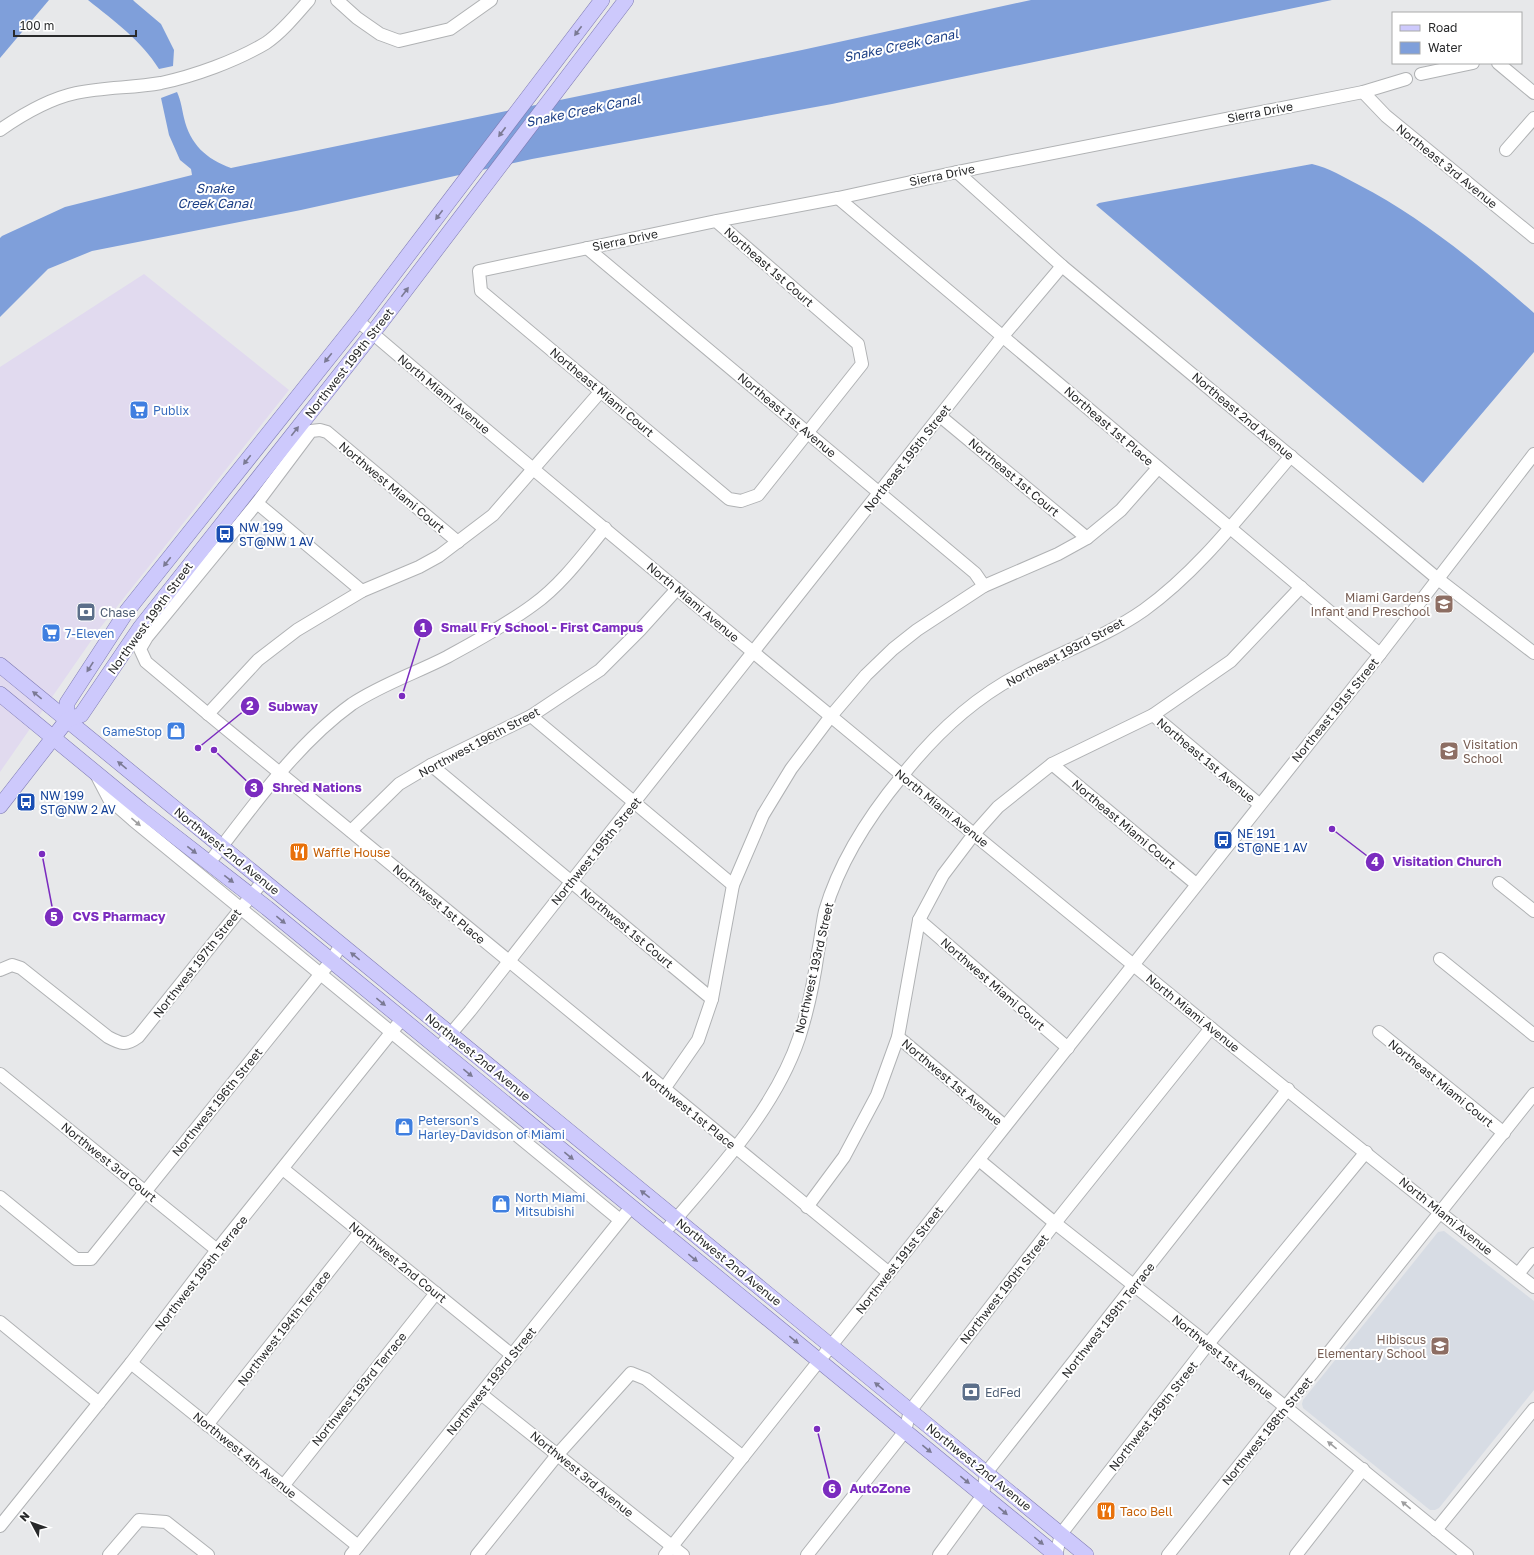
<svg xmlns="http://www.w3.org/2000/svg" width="1534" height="1555" viewBox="0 0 1534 1555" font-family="'Golos Text',sans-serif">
  <rect width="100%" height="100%" fill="#e7e8ea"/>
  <polygon fill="#e1daef" points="144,274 289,390 100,628 0,772 0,367"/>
  <polygon fill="#d7dce4" points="1444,1231 1534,1301 1534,1390 1439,1508 1435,1510 1430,1510 1303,1408 1302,1404 1303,1400 1438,1232"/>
  <g fill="#7f9fda">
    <polygon points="0,0 49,0 0,58"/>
    <path d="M88,0H133L135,2L161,24L174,50L173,66L159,69C141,40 114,21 88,0Z"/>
    <path d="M1031,0H1332L832,104L532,159L301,210L92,251L48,269L0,317V238L2,236L65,207L192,175L191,169L180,160L169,135L161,98L177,92C181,101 182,109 184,118C190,144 206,159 231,168L802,50Z"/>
    <path d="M1312,164C1329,168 1344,177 1359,185C1423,218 1480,266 1534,313V352L1423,483L1096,205L1099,203Z"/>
  </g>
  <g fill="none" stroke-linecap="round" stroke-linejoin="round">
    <defs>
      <g id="minor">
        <polyline points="337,0 357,18 380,34 399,41 450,29 491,0"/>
        <polyline points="1498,63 1534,93"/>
        <polyline points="1421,74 1473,63"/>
        <polyline points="1363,92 1386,116 1534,237"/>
        <path d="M0,130C23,114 48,99 76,93C104,87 133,88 161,83C194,76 236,61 266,43C282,32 296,15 309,0"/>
        <polyline points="1506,150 1534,118"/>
        <polyline points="957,172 1062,266 1438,579 1534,653"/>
        <polyline points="838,198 1380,654"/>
        <polyline points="716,221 858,344 862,364 758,495 741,501 729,499 481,291 479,271 716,221 838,198 957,172 1363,92 1406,79"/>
        <polyline points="587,248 975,573 984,586"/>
        <path d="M358,321C515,455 674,587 833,718C1065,910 1298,1101 1534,1287"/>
        <polyline points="940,416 1087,538"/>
        <polyline points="257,503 362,591"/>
        <polyline points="458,542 327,432 320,430 311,431 257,503 147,637 140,649 146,662 208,714 889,1273"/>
        <polyline points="208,714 258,660 297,630 362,591 419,567 439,556 493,515 601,391"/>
        <polyline points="1153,715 1259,804"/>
        <polyline points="531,716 733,885"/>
        <polyline points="1052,764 1196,884"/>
        <polyline points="431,765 712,999"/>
        <polyline points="96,774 109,799 133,820 620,1220"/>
        <polyline points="351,831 399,784 431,765 531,716 600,670 640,630 677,589"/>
        <path d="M209,863C252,808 295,745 352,704C382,684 416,673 447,657C476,641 506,625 533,605C561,585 583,555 605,528"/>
        <polyline points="1499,883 1534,911"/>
        <polyline points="919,920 1068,1048"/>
        <polyline points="1440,959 1534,1035"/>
        <path d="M0,970L12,965L21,968L108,1037C121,1044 126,1046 138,1037L263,881"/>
        <polyline points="1379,1032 1504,1133"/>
        <polyline points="898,1037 1005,1126"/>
        <polyline points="438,1049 470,1011 571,882 1003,336 1062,266"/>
        <polyline points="0,1074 217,1250"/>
        <polyline points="664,1089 698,1040 712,999 733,885 763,815 791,769 831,716 866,675 893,649 917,630 984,586 1058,554 1087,538 1121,510 1158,468"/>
        <polyline points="979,1160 1055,1223 1208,1344 1467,1555"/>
        <polyline points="283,1169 512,1355"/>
        <polyline points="0,1197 76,1259 91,1259 331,961 341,945"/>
        <polyline points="807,1207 844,1157 877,1095 898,1037 919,920 943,875 974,834 998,807 1052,764 1153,715 1231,661 1301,587"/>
        <path d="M663,1234C713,1175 774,1112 799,1038C808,1010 814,981 818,952C821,938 822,924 825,911C840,860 869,816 902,776C935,734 976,696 1024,672C1064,651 1107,636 1144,610C1201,569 1245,509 1291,456"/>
        <polyline points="1518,1274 1534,1254"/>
        <polyline points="0,1322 99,1403"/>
        <polyline points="131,1363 358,1546"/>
        <polyline points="481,1394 683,1555"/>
        <polyline points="207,1425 360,1232"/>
        <polyline points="283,1486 436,1293"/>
        <polyline points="0,1526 131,1363 217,1250 402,1019"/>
        <polyline points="1436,1530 1534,1409"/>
        <polyline points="109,1555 139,1520 166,1522 208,1555"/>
        <polyline points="351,1555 631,1207"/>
        <polyline points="477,1555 558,1454 631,1373 646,1379 743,1457"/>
        <polyline points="665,1555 1380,654 1534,454"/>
        <polyline points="807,1555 905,1431 910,1411 1055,1223 1211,1028"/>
        <polyline points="939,1555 983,1495 986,1473 1288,1089"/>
        <polyline points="1056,1555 1061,1534 1208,1344 1366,1152"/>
        <polyline points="1168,1555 1534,1094"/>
        <polyline points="1296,1555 1363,1469"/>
      </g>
      <g id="major">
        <polyline points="0,665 1086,1555"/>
        <polyline points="0,694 141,810 267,908 1056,1555"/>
        <polyline points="67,720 67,703 127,611 358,321 602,0"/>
        <polyline points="0,806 67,720 81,715 140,628 372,334 626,0"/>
      </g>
    </defs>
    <use href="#minor" stroke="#b0b2b4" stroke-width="14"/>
    <use href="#major" stroke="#7e7ab2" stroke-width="16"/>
    <use href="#minor" stroke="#fff" stroke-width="12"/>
    <use href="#major" stroke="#cdc9fc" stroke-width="15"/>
  </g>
  <defs><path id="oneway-solid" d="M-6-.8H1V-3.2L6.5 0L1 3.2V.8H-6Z"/></defs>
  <g fill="#7b7a94">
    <use href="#oneway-solid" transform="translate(578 31) rotate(127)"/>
    <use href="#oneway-solid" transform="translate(502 132) rotate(127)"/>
    <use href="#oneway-solid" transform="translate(439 215) rotate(127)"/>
    <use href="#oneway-solid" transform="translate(405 292) rotate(-53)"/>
    <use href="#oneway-solid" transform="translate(328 358) rotate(129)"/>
    <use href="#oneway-solid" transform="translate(295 431) rotate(-52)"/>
    <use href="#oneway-solid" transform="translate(247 460) rotate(128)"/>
    <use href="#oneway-solid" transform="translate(167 562) rotate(128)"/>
    <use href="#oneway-solid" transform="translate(90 667) rotate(123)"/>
    <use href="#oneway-solid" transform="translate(37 695) rotate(-141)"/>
    <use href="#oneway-solid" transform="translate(122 765) rotate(-141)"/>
    <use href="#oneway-solid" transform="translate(192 850) rotate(38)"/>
    <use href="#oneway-solid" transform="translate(229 879) rotate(38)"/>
    <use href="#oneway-solid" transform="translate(281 920) rotate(39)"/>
    <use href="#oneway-solid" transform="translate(355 956) rotate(-141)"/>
    <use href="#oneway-solid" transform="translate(381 1002) rotate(39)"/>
    <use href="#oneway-solid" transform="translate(468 1073) rotate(39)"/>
    <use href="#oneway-solid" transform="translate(569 1156) rotate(39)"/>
    <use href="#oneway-solid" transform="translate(645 1194) rotate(-142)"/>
    <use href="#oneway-solid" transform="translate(693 1258) rotate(39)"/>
    <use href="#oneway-solid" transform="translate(794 1340) rotate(39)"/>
    <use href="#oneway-solid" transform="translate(879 1386) rotate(-141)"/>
    <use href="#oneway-solid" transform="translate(927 1449) rotate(39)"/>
    <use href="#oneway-solid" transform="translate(965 1480) rotate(39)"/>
    <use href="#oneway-solid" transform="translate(1003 1511) rotate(40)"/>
    <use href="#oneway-solid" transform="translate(1039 1541) rotate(39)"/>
  </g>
  <g fill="#9f9fa0">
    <use href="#oneway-solid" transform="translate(136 822) rotate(40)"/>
    <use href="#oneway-solid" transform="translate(1332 1445) rotate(-141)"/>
    <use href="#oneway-solid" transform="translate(1406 1505) rotate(-141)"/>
  </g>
  <defs>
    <symbol id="supermarket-square" viewBox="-11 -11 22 22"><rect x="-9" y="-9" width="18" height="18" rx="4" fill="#3f7fe0" stroke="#fff"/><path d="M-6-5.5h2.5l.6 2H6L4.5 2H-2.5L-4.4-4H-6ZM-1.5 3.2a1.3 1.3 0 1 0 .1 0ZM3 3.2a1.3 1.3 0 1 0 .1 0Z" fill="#fff"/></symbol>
    <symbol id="bus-square" viewBox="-11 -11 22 22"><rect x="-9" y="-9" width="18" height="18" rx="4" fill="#1a4fb4" stroke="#fff"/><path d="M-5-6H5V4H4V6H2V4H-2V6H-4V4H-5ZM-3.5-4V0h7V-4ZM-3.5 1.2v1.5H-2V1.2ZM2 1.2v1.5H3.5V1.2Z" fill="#fff"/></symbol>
    <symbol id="school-square" viewBox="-11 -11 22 22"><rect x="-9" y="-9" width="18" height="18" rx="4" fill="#8d6e63" stroke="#fff"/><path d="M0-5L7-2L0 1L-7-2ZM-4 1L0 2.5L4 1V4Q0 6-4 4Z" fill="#fff"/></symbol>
    <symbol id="bank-square" viewBox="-11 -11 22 22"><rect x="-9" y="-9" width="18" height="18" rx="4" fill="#5c6f8a" stroke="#fff"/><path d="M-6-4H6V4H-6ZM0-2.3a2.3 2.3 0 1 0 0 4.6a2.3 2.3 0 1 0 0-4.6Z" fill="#fff"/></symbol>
    <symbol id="shop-square" viewBox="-11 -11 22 22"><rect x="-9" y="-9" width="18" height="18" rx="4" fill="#3f7fe0" stroke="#fff"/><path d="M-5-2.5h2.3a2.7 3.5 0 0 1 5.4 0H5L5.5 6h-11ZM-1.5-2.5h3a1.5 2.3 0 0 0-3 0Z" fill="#fff"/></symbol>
    <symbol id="restaurant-square" viewBox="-11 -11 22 22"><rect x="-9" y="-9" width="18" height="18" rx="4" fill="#e8710a" stroke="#fff"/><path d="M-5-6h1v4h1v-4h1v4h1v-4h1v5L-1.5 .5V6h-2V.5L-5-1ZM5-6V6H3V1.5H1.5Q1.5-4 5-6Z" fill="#fff"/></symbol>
  </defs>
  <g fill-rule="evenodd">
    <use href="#supermarket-square" x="128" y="399" width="22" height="22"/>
    <use href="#bus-square" x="214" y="523" width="22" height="22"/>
    <use href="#school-square" x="1433" y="593" width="22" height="22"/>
    <use href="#bank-square" x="75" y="601" width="22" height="22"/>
    <use href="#supermarket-square" x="40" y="622" width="22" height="22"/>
    <use href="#shop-square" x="165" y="720" width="22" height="22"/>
    <use href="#school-square" x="1438" y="740" width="22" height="22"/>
    <use href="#bus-square" x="15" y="791" width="22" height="22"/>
    <use href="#bus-square" x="1212" y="829" width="22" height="22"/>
    <use href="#restaurant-square" x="288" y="841" width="22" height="22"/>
    <use href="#shop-square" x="393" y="1116" width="22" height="22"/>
    <use href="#shop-square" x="490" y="1193" width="22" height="22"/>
    <use href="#school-square" x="1429" y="1335" width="22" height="22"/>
    <use href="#bank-square" x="960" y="1381" width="22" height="22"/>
    <use href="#restaurant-square" x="1095" y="1500" width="22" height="22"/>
  </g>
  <g text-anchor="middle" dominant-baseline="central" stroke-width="4" stroke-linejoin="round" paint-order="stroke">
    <g font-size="12" fill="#292a2b" stroke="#fff">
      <text transform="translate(1260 112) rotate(-11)">Sierra Drive</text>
      <text transform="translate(1447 166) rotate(39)">Northeast 3rd Avenue</text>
      <text transform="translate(942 175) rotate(-12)">Sierra Drive</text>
      <text transform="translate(625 240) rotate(-12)">Sierra Drive</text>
      <text transform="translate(769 267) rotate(41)">Northeast 1st Court</text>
      <text transform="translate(349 363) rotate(-52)">Northwest 199th Street</text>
      <text transform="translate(602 392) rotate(40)">Northeast Miami Court</text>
      <text transform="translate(444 394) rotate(40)">North Miami Avenue</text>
      <text transform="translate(787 415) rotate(40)">Northeast 1st Avenue</text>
      <text transform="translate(1243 416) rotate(40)">Northeast 2nd Avenue</text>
      <text transform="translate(1109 426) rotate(41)">Northeast 1st Place</text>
      <text transform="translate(907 458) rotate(-52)">Northeast 195th Street</text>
      <text transform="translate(1014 477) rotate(40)">Northeast 1st Court</text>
      <text transform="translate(392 487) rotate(40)">Northwest Miami Court</text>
      <text transform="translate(693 602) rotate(40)">North Miami Avenue</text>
      <text transform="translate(150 618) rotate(-54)">Northwest 199th Street</text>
      <text transform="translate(1065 652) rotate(-28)">Northeast 193rd Street</text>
      <text transform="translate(1335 710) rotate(-51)">Northeast 191st Street</text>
      <text transform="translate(479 742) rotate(-28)">Northwest 196th Street</text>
      <text transform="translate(1206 760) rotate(40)">Northeast 1st Avenue</text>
      <text transform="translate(942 808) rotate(39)">North Miami Avenue</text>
      <text transform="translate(1124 824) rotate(40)">Northeast Miami Court</text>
      <text transform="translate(227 851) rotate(39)">Northwest 2nd Avenue</text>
      <text transform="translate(596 851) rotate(-51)">Northwest 195th Street</text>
      <text transform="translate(439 904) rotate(40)">Northwest 1st Place</text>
      <text transform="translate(627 928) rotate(40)">Northwest 1st Court</text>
      <text transform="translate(197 963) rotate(-52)">Northwest 197th Street</text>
      <text transform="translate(814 968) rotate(-77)">Northwest 193rd Street</text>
      <text transform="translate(993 984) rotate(41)">Northwest Miami Court</text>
      <text transform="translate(1193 1013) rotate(39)">North Miami Avenue</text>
      <text transform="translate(478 1057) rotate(39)">Northwest 2nd Avenue</text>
      <text transform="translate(952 1082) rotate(40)">Northwest 1st Avenue</text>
      <text transform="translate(1441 1083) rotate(39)">Northeast Miami Court</text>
      <text transform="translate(217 1102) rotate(-51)">Northwest 196th Street</text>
      <text transform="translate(689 1110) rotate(39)">Northwest 1st Place</text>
      <text transform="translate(109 1162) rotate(39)">Northwest 3rd Court</text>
      <text transform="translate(1446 1216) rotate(39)">North Miami Avenue</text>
      <text transform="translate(899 1260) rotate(-52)">Northwest 191st Street</text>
      <text transform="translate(398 1262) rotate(39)">Northwest 2nd Court</text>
      <text transform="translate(729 1262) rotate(39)">Northwest 2nd Avenue</text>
      <text transform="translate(201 1273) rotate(-52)">Northwest 195th Terrace</text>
      <text transform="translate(1004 1289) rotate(-52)">Northwest 190th Street</text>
      <text transform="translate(1108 1320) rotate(-52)">Northwest 189th Terrace</text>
      <text transform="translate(284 1328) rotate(-52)">Northwest 194th Terrace</text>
      <text transform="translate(1223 1357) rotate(39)">Northwest 1st Avenue</text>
      <text transform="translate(491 1381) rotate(-51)">Northwest 193rd Street</text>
      <text transform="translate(359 1389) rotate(-51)">Northwest 193rd Terrace</text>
      <text transform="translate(1153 1416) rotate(-52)">Northwest 189th Street</text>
      <text transform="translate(1267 1431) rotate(-51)">Northwest 188th Street</text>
      <text transform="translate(245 1455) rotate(39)">Northwest 4th Avenue</text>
      <text transform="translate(979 1467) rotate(39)">Northwest 2nd Avenue</text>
      <text transform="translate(582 1474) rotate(39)">Northwest 3rd Avenue</text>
    </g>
    <g font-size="12" fill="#366cbe" stroke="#fff" text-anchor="start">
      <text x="153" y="410">Publix</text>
      <text x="65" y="633">7-Eleven</text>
      <text x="162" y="731" text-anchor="end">GameStop</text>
      <text x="418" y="1120">Peterson's<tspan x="418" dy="14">Harley-Davidson of Miami</tspan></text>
      <text x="515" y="1197">North Miami<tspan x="515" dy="14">Mitsubishi</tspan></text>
    </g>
    <g font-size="12" fill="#164399" stroke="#fff" text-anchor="start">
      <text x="239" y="527">NW 199<tspan x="239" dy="14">ST@NW 1 AV</tspan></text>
      <text x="40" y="795">NW 199<tspan x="40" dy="14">ST@NW 2 AV</tspan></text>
      <text x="1237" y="833">NE 191<tspan x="1237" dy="14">ST@NE 1 AV</tspan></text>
    </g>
    <g font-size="12" fill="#785e54" stroke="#fff" text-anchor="end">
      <text x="1430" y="597">Miami Gardens<tspan x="1430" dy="14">Infant and Preschool</tspan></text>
      <text x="1463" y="744" text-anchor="start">Visitation<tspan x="1463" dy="14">School</tspan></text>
      <text x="1426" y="1339">Hibiscus<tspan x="1426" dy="14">Elementary School</tspan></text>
    </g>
    <g font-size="12" fill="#4e5e75" stroke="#fff" text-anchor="start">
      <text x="100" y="612">Chase</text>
      <text x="985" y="1392">EdFed</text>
    </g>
    <g font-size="12" fill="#c56008" stroke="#fff" text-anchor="start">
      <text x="313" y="852">Waffle House</text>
      <text x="1120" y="1511">Taco Bell</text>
    </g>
    <g font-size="13" font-style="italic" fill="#1e4187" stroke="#fff">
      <text transform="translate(901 45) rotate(-12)">Snake Creek Canal</text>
      <text transform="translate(583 110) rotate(-12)">Snake Creek Canal</text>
      <text x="215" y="188">Snake<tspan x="215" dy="15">Creek Canal</tspan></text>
    </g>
  </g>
  <path fill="none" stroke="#7b2cbf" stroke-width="1.5" d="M402 696L423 628M198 748L250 706M214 750L254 788M1332 829L1375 862M42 854L54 917M817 1429L832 1489"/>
  <g fill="#7b2cbf" stroke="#fff" stroke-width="1.5">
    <circle cx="402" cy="696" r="4"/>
    <circle cx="198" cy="748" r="4"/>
    <circle cx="214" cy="750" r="4"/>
    <circle cx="1332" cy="829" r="4"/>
    <circle cx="42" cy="854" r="4"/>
    <circle cx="817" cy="1429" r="4"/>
    <circle cx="423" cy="628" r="10"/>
    <circle cx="250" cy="706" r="10"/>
    <circle cx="254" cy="788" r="10"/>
    <circle cx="1375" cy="862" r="10"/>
    <circle cx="54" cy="917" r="10"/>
    <circle cx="832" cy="1489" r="10"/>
  </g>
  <g font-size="12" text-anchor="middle" font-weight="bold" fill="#fff">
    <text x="423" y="632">1</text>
    <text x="250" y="710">2</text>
    <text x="254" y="792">3</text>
    <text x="1375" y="866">4</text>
    <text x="54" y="921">5</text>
    <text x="832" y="1493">6</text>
  </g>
  <g font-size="13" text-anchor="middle" font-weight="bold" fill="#7b2cbf" stroke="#fff" stroke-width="4" stroke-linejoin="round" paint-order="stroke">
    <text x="542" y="632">Small Fry School - First Campus</text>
    <text x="293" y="711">Subway</text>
    <text x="317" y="792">Shred Nations</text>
    <text x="1447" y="866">Visitation Church</text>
    <text x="119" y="921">CVS Pharmacy</text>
    <text x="880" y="1493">AutoZone</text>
  </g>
  <rect x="1392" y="12" width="130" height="52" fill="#ffffff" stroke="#a9aaaa"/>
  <rect x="1400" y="25" width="20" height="6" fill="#cdc9fc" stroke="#a9aaaa"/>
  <text x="1428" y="32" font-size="12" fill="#292a2b">Road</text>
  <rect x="1400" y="42" width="20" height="12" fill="#7f9fda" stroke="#a9aaaa"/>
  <text x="1428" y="52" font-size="12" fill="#292a2b">Water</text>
  <g transform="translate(32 1523) rotate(311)" stroke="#ffffff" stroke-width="3" paint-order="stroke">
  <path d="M0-3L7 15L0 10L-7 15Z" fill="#292a2b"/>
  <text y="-6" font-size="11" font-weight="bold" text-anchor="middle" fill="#292a2b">N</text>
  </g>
  <path d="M14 30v6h122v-6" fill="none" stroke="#292a2b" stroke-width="2"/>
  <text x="20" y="30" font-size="12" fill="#292a2b" stroke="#ffffff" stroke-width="3" paint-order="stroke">100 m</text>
</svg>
